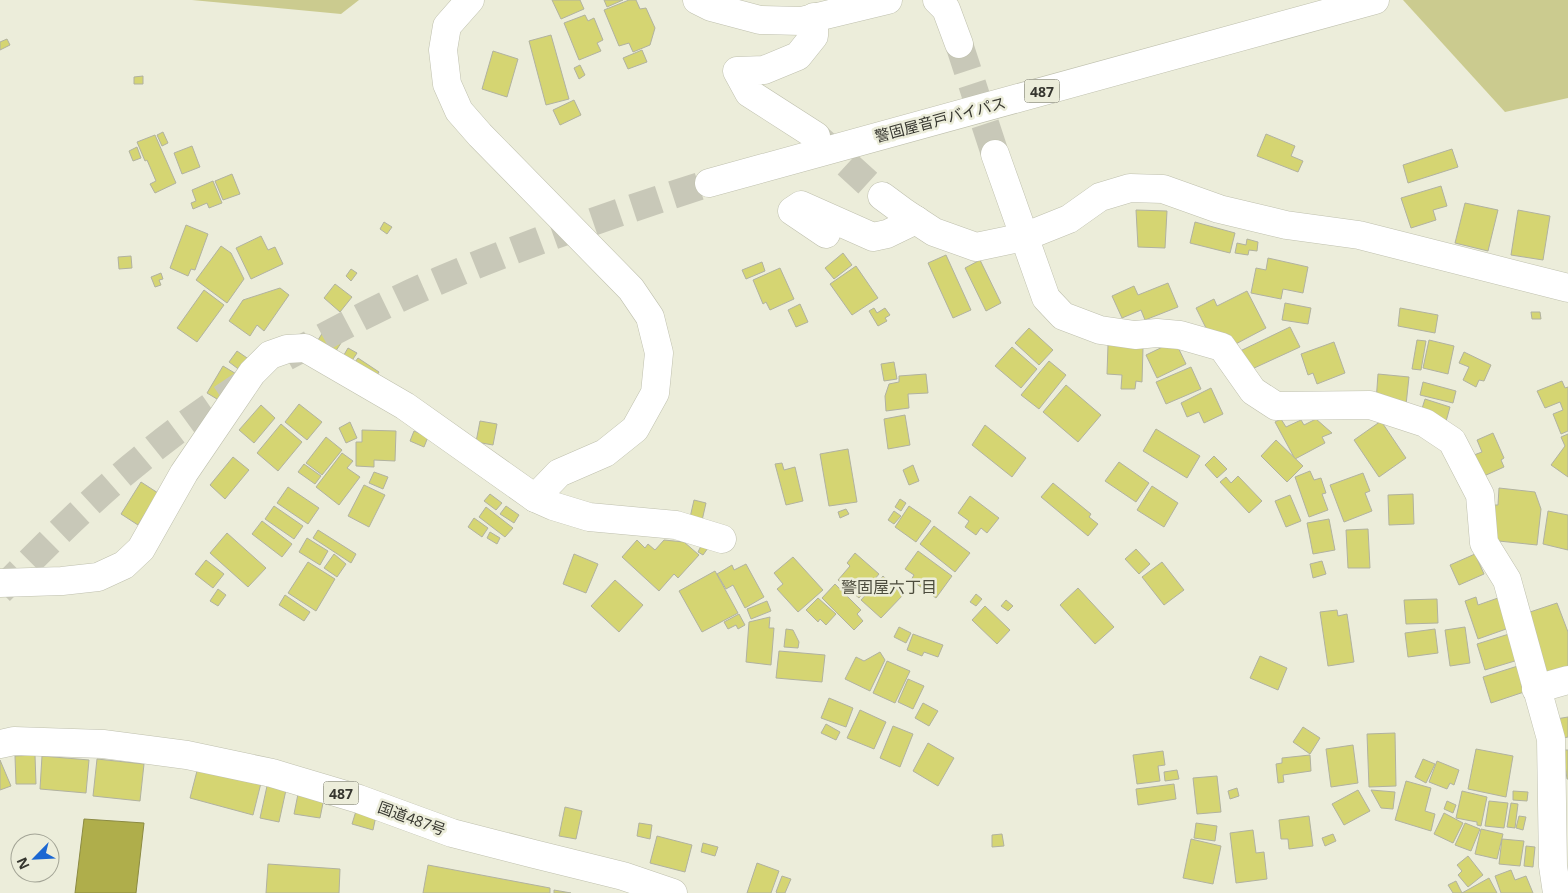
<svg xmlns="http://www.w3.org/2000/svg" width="1568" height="893" viewBox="0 0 1568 893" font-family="'Open Sans','Noto Sans JP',sans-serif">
  <rect width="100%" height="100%" fill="#ecedda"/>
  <g fill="#cbcb8f">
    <polygon points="192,0 359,0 341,14"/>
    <polygon points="1403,0 1568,0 1568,98 1505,112"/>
  </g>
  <polygon fill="#afae4b" stroke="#8b8a43" points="84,819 144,823 136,893 75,893"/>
  <g fill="#d5d572" stroke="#b1b2a0">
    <polygon points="552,0 580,0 584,9 561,19"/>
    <polygon points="604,0 623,0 607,7"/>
    <polygon points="629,0 636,0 640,9 646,8 655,28 650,45 633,52 629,43 619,46 604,10"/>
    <polygon points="585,15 588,21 594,18 603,40 597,43 601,51 579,60 564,23"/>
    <polygon points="551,35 569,99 546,105 529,41"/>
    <polygon points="7,39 10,45 0,50 0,42"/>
    <polygon points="642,50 647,62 628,69 623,58"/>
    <polygon points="493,51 518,59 507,97 482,89"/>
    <polygon points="580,65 585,75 579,79 574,68"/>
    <polygon points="143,76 143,84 134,84 134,77"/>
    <polygon points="574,100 581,115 560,125 553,110"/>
    <polygon points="163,132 168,143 162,146 157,135"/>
    <polygon points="1266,134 1295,146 1291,156 1303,161 1298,172 1257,156"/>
    <polygon points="155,135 176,183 155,193 150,184 156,181 147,160 145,161 137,142"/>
    <polygon points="192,146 200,167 182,174 174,153"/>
    <polygon points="137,147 141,158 133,161 129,151"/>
    <polygon points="1452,149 1458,167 1408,183 1403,165"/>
    <polygon points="232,174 240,194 223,200 215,181"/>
    <polygon points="213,181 222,203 209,208 207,203 193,209 191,203 196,201 192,190"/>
    <polygon points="1441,186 1447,206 1433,210 1436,220 1411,228 1401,198"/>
    <polygon points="1465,203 1498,210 1488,251 1455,243"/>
    <polygon points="1136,210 1167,211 1165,248 1138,247"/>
    <polygon points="1518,210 1550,216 1543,260 1511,255"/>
    <polygon points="384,222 392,227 387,234 380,229"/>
    <polygon points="1195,222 1235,233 1230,253 1190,243"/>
    <polygon points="186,225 208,234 195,270 191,269 188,276 170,268"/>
    <polygon points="261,236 268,250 275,247 283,264 251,279 236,248"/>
    <polygon points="1247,239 1258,242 1257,251 1249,250 1248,255 1235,253 1237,243 1246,245"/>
    <polygon points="221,246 231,253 244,279 227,303 196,280"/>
    <polygon points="843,253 852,265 834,279 825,268"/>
    <polygon points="946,255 971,310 953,318 928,263"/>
    <polygon points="131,256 132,268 119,269 118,257"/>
    <polygon points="1268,258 1308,267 1303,293 1283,289 1281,299 1251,293 1256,268 1266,270"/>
    <polygon points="980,260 1001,303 986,311 965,268"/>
    <polygon points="762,262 765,271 746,279 742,270"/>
    <polygon points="856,266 878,298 852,315 830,284"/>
    <polygon points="780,268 794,299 770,310 766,302 763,304 753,280"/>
    <polygon points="351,269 357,273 351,281 346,276"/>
    <polygon points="161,273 163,279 159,280 161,285 155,287 151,277"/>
    <polygon points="1168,283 1178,307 1145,320 1141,310 1122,318 1112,296 1134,286 1138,295"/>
    <polygon points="335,284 352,297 340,312 324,298"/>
    <polygon points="280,288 289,295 264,331 257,325 250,336 229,321 243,300"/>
    <polygon points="204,290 224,305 197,342 177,328"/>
    <polygon points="1247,291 1266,328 1230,347 1213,342 1196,308 1214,299 1217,306"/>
    <polygon points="1285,303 1311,308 1308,324 1282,320"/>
    <polygon points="800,304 808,322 796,327 788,310"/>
    <polygon points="874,308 877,313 885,308 890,315 885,318 887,321 878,326 869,311"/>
    <polygon points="1400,308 1438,315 1435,333 1398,326"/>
    <polygon points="1531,312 1540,312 1541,319 1532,319"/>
    <polygon points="326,327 336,334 334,338 341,343 332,357 315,345"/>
    <polygon points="1290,327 1300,347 1252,369 1238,352"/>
    <polygon points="1029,328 1053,350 1039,365 1015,343"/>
    <polygon points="1417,340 1426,341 1421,370 1412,369"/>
    <polygon points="1429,340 1454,346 1448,374 1423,368"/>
    <polygon points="1175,341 1186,364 1157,378 1146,355"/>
    <polygon points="1334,342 1345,373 1317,384 1313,373 1308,375 1301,354"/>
    <polygon points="1108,345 1143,348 1142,382 1136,381 1135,389 1121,389 1122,375 1107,374"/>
    <polygon points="1012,347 1037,369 1021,388 995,366"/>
    <polygon points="348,348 357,353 349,365 341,360"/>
    <polygon points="237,351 250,360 241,371 229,362"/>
    <polygon points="1464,352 1491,365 1484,381 1479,380 1476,387 1463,380 1469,367 1459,363"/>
    <polygon points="358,358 379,372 374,380 352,366"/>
    <polygon points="1049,361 1066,375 1039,409 1021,395"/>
    <polygon points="894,362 897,379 884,381 881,364"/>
    <polygon points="223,366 238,375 222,402 207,393"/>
    <polygon points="1191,367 1201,389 1166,404 1156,382"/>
    <polygon points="926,374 928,393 908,394 909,408 886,411 885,396 889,384 899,382 899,376"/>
    <polygon points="1378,374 1409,377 1406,405 1376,402"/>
    <polygon points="1562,381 1565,388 1568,387 1568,431 1561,434 1553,414 1563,410 1560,402 1545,408 1537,391"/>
    <polygon points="1423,382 1456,391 1453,403 1420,395"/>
    <polygon points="1066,385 1101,415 1078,442 1043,412"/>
    <polygon points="1211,388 1223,414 1204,423 1199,412 1187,417 1181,403"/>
    <polygon points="1425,399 1450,407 1445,425 1419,418"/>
    <polygon points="299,404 322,422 307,440 285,422"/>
    <polygon points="261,405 275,418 254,443 239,430"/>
    <polygon points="905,415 910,445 888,449 884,419"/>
    <polygon points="1281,419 1286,427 1301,420 1304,425 1316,419 1332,433 1322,437 1325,443 1295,459 1275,422"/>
    <polygon points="480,421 497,424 493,445 476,442"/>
    <polygon points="1381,421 1406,458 1379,477 1354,440"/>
    <polygon points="350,422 357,438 346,443 339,428"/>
    <polygon points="281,424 302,442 278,471 257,453"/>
    <polygon points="985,425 1026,458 1012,477 972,445"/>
    <polygon points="1156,429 1200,456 1187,478 1143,451"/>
    <polygon points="362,430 396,431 395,461 374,460 374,467 356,466 356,442 362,442"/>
    <polygon points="414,431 428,437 424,447 410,441"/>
    <polygon points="1493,433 1504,458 1501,460 1504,467 1484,476 1474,455 1482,452 1477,440"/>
    <polygon points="1568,434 1568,477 1551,465 1565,446 1561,437"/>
    <polygon points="326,437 342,450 322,475 306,463"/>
    <polygon points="1276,440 1303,466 1287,482 1261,456"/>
    <polygon points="848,449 857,502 829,506 820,454"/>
    <polygon points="342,453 353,461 347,468 360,477 339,505 316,487"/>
    <polygon points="1214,456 1227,469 1217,478 1205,465"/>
    <polygon points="233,457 249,470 225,499 210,485"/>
    <polygon points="1119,462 1149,483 1136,502 1105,481"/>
    <polygon points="782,463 784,470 795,467 803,501 786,505 775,464"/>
    <polygon points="304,464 321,476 315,484 298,472"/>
    <polygon points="913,465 919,481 909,485 903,470"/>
    <polygon points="1310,471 1314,480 1321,478 1326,493 1322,494 1328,510 1309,517 1295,477"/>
    <polygon points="374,472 388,477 383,489 369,483"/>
    <polygon points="1363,473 1370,491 1365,493 1372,511 1344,522 1330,485"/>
    <polygon points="1238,476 1262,501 1249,513 1220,482 1226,477 1231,483"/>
    <polygon points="141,482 158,493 138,525 121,514"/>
    <polygon points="1053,483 1091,514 1089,517 1098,524 1088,536 1041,497"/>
    <polygon points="364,485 385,495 369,527 348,516"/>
    <polygon points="1152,486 1178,503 1164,527 1137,510"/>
    <polygon points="288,487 319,508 308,524 277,503"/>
    <polygon points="1499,488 1535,492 1541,509 1537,545 1489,540 1493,505 1498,505"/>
    <polygon points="490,494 502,503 496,510 484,501"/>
    <polygon points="1413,494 1414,524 1389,525 1388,495"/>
    <polygon points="1290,495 1301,521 1286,527 1275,501"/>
    <polygon points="970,496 999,518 987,533 981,528 976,535 965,527 969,521 958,513"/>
    <polygon points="900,499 906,503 901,511 895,507"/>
    <polygon points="694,500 706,503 701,525 689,522"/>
    <polygon points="274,506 303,526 294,539 265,519"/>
    <polygon points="506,506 519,515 514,523 500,514"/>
    <polygon points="909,506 931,521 916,542 895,527"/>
    <polygon points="486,507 513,528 505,537 479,517"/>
    <polygon points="846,509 849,514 840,518 838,512"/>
    <polygon points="894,511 901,516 894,524 888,520"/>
    <polygon points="1548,511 1568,515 1568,550 1543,544"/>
    <polygon points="474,518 488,528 482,537 468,527"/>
    <polygon points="1329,519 1335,550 1313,554 1307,523"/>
    <polygon points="262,521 292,544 282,557 252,534"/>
    <polygon points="934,526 970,553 955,572 920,544"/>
    <polygon points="1368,529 1370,568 1348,568 1346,530"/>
    <polygon points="318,530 356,554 351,563 313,538"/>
    <polygon points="490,532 500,538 497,544 487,538"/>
    <polygon points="227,533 266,568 248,587 210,553"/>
    <polygon points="307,538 328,551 320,565 299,552"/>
    <polygon points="637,540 645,548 648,544 655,550 664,540 684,542 699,555 678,578 674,574 659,591 622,557"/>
    <polygon points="702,544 708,548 703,555 698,552"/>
    <polygon points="1136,549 1150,564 1139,574 1125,559"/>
    <polygon points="918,551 952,576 936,598 911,580 914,575 905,569"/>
    <polygon points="855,553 879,574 859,598 838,580 850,566 847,563"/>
    <polygon points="334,554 346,564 337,577 324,568"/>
    <polygon points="574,554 598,564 586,593 563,584"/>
    <polygon points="1475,554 1484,574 1459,585 1450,565"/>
    <polygon points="793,557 823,590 798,612 777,589 783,584 774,573"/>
    <polygon points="206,560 224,574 213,588 195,574"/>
    <polygon points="1322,561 1326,574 1313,578 1310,564"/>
    <polygon points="308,562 335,579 316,611 288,593"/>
    <polygon points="1162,562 1184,590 1164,605 1142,577"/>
    <polygon points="746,564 764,597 745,608 733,585 726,589 717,574 732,565 734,570"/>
    <polygon points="715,571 738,613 702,632 679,591"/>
    <polygon points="883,576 903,595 881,618 861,600"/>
    <polygon points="615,580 643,605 619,632 591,606"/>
    <polygon points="835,584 861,610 857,614 863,621 854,630 822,598"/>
    <polygon points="1078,588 1114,627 1095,644 1060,605"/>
    <polygon points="218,589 226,595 218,606 210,601"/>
    <polygon points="976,594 982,599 976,606 970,602"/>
    <polygon points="285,595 310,612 304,621 279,605"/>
    <polygon points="1476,597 1478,605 1498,598 1509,628 1478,639 1465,601"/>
    <polygon points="818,598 836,614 826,625 820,619 818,622 806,610"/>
    <polygon points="1437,599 1438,623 1406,624 1404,600"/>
    <polygon points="1006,600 1013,606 1008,611 1001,606"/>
    <polygon points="767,601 771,611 751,619 747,609"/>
    <polygon points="1557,603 1568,632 1568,672 1544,681 1521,615"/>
    <polygon points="985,606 1010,630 997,644 972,620"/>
    <polygon points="1337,610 1338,616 1347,614 1354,662 1328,666 1320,612"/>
    <polygon points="739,614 745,625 738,629 736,625 728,629 724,622"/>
    <polygon points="770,617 769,628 774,628 771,665 746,662 749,622"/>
    <polygon points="899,627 911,633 906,643 894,637"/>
    <polygon points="1465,627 1470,663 1450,666 1445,630"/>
    <polygon points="786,629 793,630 799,642 798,648 784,647"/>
    <polygon points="1435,629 1438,653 1408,657 1405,633"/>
    <polygon points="913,634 943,645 938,657 924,652 922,656 907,650"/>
    <polygon points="1509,634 1518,660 1485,670 1477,644"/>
    <polygon points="779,651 825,655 822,682 776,678"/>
    <polygon points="880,652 885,660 870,691 845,679 856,657 864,661"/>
    <polygon points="1260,656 1287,668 1278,690 1250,678"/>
    <polygon points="887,661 910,671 895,703 873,693"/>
    <polygon points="1521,665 1526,682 1521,684 1524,692 1491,703 1483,677"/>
    <polygon points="908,679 924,686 913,709 898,702"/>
    <polygon points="829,698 853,708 846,727 821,718"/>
    <polygon points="923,703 938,711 929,726 915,718"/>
    <polygon points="860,710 886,722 874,749 847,738"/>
    <polygon points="1568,717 1568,737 1559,739 1556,719"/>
    <polygon points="826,724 840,732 836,740 821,733"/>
    <polygon points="893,726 913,734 900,767 880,758"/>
    <polygon points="1303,727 1320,738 1310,754 1293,742"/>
    <polygon points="1395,733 1396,786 1369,787 1367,734"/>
    <polygon points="928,743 954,758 938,786 913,771"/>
    <polygon points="1353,745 1358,783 1331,787 1326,749"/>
    <polygon points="1476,749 1513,756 1506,797 1468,789"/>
    <polygon points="1563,750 1568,750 1568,779 1567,779"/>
    <polygon points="1163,751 1165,765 1158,766 1160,781 1137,784 1133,755"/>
    <polygon points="35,755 36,784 16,784 15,756"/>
    <polygon points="1310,755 1311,771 1283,775 1284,782 1278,783 1276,764 1282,763 1282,758"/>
    <polygon points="42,756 89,760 86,793 40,789"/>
    <polygon points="97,759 144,764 140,801 93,796"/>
    <polygon points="1423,759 1435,764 1426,783 1415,777"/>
    <polygon points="0,760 11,786 0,790"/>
    <polygon points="1437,761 1459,770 1454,785 1450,783 1447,789 1429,782"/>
    <polygon points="198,767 261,783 253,815 190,798"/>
    <polygon points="1177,770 1179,779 1165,781 1164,772"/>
    <polygon points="1217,776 1221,812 1197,814 1193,778"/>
    <polygon points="1406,781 1431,788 1425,811 1435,814 1431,831 1395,820"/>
    <polygon points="1174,784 1176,799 1138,805 1136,789"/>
    <polygon points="267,786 286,790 279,822 260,818"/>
    <polygon points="1237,788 1239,796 1230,799 1228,791"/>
    <polygon points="1358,790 1370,811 1344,825 1332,804"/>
    <polygon points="1371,790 1395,792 1393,809 1381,808"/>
    <polygon points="1462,791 1487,797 1481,826 1477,825 1477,822 1456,818"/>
    <polygon points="1513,791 1528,792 1527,801 1513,800"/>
    <polygon points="298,794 324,798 320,818 294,814"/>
    <polygon points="1447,801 1456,805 1453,813 1444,809"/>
    <polygon points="1489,801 1508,803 1504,828 1485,826"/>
    <polygon points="1511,803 1518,804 1515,828 1507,827"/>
    <polygon points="565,807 582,811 576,839 559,836"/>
    <polygon points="356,811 376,816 373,830 352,824"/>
    <polygon points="1444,813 1463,823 1453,843 1434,834"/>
    <polygon points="1309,816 1313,846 1289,849 1288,839 1281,839 1279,820"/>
    <polygon points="1519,816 1526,817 1523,830 1516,828"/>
    <polygon points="639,823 652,825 650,839 637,836"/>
    <polygon points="1196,823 1217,826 1215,841 1194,838"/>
    <polygon points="1465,823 1480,829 1471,851 1455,845"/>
    <polygon points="1481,829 1503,834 1497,859 1475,854"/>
    <polygon points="1253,830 1256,853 1264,852 1267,879 1236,883 1230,833"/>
    <polygon points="1002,834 1004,846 992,847 992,835"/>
    <polygon points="1333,834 1336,841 1325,846 1322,838"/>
    <polygon points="657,836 692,845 685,872 650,863"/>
    <polygon points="1191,839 1221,846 1213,884 1183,878"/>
    <polygon points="1502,839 1524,841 1520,866 1499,864"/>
    <polygon points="703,843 718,847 715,856 701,852"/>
    <polygon points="1526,846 1535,847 1533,867 1524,866"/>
    <polygon points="1468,856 1483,875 1468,887 1458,875 1462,871 1457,865"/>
    <polygon points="757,863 779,871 771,893 747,893"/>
    <polygon points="268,864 340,869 339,893 266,893"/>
    <polygon points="428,865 550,888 550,893 423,893"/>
    <polygon points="1511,870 1515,880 1526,876 1533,893 1501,893 1495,876"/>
    <polygon points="782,876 791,879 785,893 777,893 776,892"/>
    <polygon points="1489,878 1497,893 1453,893 1448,885 1456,881 1462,893"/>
    <polygon points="554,890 571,893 554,893"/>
  </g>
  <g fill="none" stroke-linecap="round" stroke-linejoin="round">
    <g stroke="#c8c8b8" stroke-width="28" stroke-dasharray="28 14" stroke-linecap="butt">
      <polyline points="959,44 995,154"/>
      <polyline points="816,136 882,196"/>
    </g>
    <g stroke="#c8c8b8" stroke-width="28" stroke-dasharray="28 14" stroke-linecap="butt">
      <path d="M286,357C336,330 386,303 438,281C526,243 617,213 709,183"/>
      <path d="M0,591C45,546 90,500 140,460C173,432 209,407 245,383"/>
    </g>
    <defs>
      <g id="minor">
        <polyline points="470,0 447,26 443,50 447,84 459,111 480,135 631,289 650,317 659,353 655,393 635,429 605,453 559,473 535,498"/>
        <polyline points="697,0 711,7 760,20 801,21 888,0"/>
        <polyline points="937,0 946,9 959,44"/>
        <polyline points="814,17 814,36 798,56 764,70 737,71 749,93 816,136"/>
        <polyline points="995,154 1046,298 1063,316 1100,330 1135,335 1157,333 1180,335 1222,347 1253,391 1276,406 1370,405 1425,423 1452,441 1480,495 1484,543 1507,580 1551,739 1553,866 1557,893"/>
        <polyline points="882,196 905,213 934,232 976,247 1024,237 1069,219 1100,197 1130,188 1163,189 1219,209 1286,225 1359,235 1568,288"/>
        <polyline points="826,234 792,211 801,205 873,237 887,234 916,220"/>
        <polyline points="0,583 62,581 98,577 124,565 141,549 184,473 252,373 270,355 287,349 305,348 405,406 535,498 553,506 589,517 676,525 722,539"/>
        <polyline points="1536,689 1568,680"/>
      </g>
      <g id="trunk">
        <polyline points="709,183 1375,0"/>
        <polyline points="0,744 14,741 103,744 187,755 272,773 359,799 452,833 534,854 623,876 673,893"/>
      </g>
    </defs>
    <use href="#minor" stroke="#bfc0ae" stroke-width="29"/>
    <use href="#trunk" stroke="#bfc0ae" stroke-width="29"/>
    <use href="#minor" stroke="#fff" stroke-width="28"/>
    <use href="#trunk" stroke="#fff" stroke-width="28"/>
  </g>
  <g text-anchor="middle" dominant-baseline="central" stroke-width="5" stroke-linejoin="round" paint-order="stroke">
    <g fill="#ecedda" stroke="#6d6d62" stroke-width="1">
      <rect x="1024.5" y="79.5" width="35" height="23" rx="4"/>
      <rect x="323.5" y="781.5" width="35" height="23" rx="4"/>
    </g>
    <g font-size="14" font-weight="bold" fill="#36362f">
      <text x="1042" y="91">487</text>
      <text x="341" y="793">487</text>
    </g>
    <g font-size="15" fill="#36362f" stroke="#ecedda">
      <text transform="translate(940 119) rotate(-15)">警固屋音戸バイパス</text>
      <text transform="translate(412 818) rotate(20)">国道487号</text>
    </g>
    <g font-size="16" fill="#4c4c3d" stroke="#ecedda">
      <text x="889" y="587">警固屋六丁目</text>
    </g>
  </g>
  <g transform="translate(35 858) rotate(246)"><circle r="24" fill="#ecedda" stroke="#a3a496"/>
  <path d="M0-4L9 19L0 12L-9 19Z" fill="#1b67d2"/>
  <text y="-8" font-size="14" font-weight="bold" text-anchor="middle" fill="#36362f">N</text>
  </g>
</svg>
